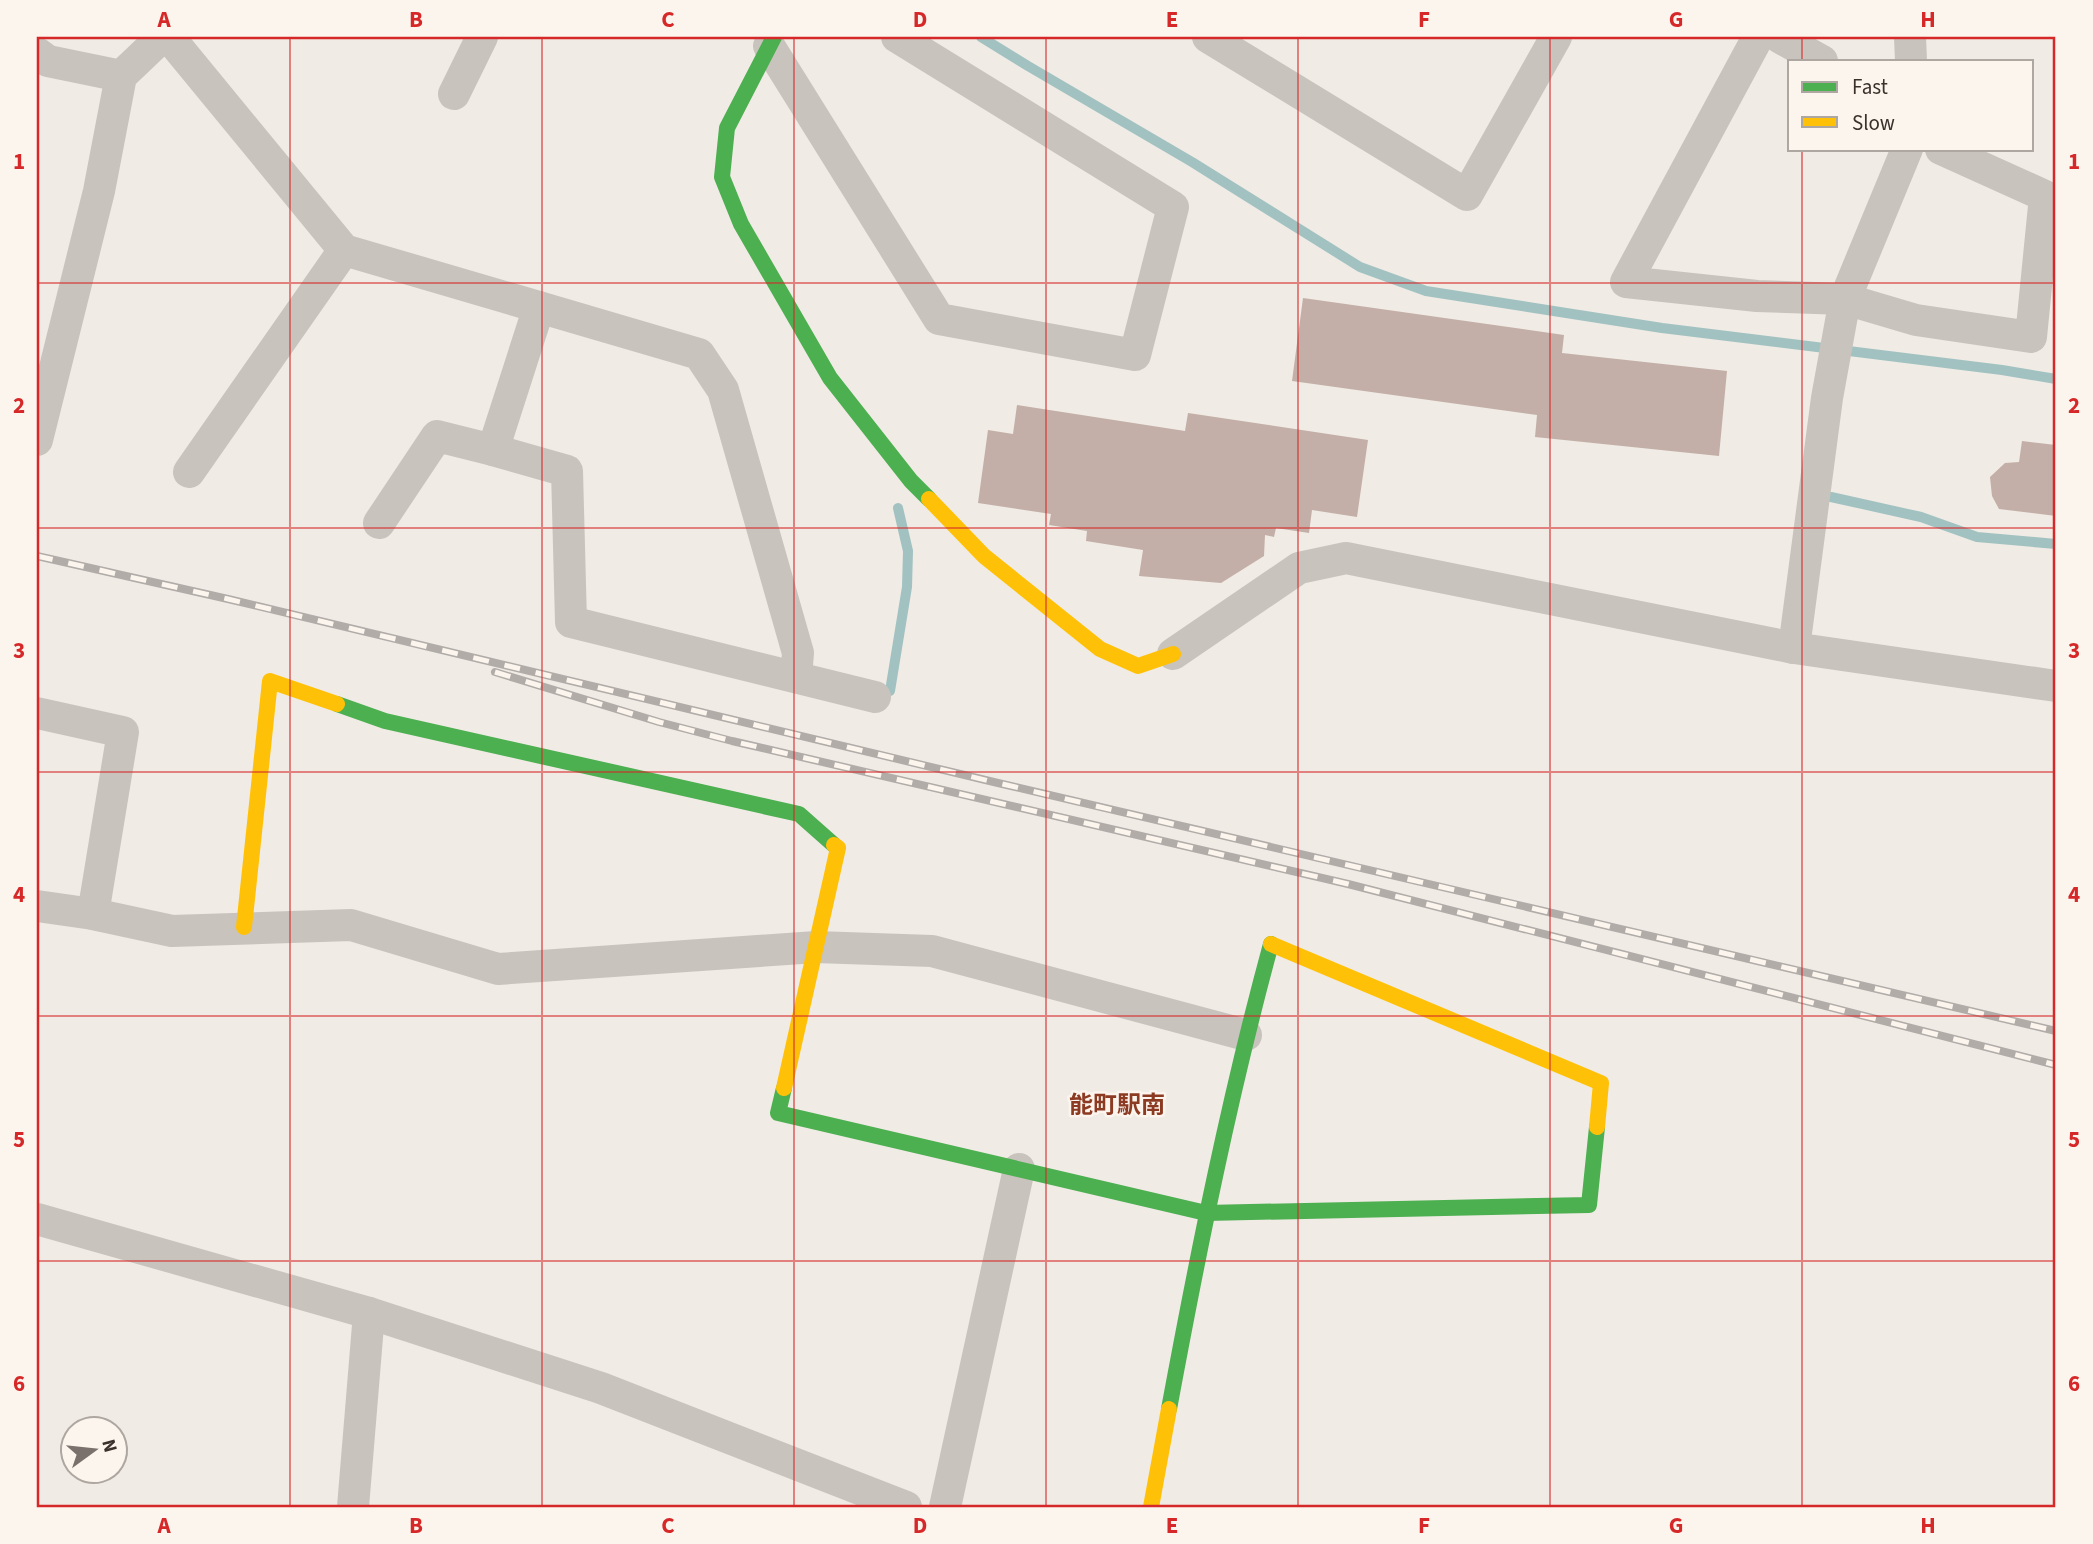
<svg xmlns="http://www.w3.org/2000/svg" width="2093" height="1544" viewBox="0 0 2093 1544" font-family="'Source Sans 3','Noto Sans JP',sans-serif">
  <rect width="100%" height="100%" fill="#f0ebe5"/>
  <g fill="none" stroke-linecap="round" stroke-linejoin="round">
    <g stroke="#a1c2c1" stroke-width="10">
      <polyline points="981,37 1028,66 1192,162 1360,267 1426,291 1662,328 2002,370 2056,379"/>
      <polyline points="1831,497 1921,517 1977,537 2056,544"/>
      <polyline points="890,691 907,587 908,551 898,508"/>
    </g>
  </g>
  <g fill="#c3afa7">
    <polygon points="1303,298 1564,335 1562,353 1727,371 1719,456 1535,437 1537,415 1292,381"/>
    <polygon points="1017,405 1185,431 1188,413 1368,440 1357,517 1312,510 1309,533 1276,528 1274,537 1265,535 1264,556 1221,583 1139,576 1143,550 1086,541 1087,531 1049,525 1051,514 978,503 988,430 1013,434"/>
    <polygon points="2022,441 2056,445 2056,516 1999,509 1992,496 1990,477 2005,463 2019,462"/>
  </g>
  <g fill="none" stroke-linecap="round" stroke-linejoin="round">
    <g stroke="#c9c3be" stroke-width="32">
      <polyline points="169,37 344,250 699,354 723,390 798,653 796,677"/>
      <polyline points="1208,37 1467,195 1556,37"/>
      <polyline points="1758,37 1626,282 1757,296 1845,299 1916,320 2031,337 2045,196 1941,149"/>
      <polyline points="1779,37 1822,61"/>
      <polyline points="1910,37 1911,61"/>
      <polyline points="769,46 939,319 1135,355 1173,207 897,37"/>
      <polyline points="37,53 48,61 121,76"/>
      <polyline points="454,94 482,37"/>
      <polyline points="1907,149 1845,299 1827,398 1794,648 2056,686"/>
      <polyline points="37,440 99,191 121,76 162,37"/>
      <polyline points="493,450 567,471 571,622 875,697"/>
      <polyline points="189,472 344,250"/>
      <polyline points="379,523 437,436 493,450 539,307"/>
      <polyline points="1173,654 1299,568 1346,558 1794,648"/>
      <polyline points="37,713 123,732 93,914"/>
      <polyline points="37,906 93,914 172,931 351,925 498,969 816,947 932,951 1246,1035"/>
      <polyline points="37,1219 369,1313 601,1388 906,1507"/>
      <polyline points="353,1507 369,1313"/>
      <polyline points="945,1507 1019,1169"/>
    </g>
    <g stroke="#4caf50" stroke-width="16">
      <polyline points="774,37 727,128 722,177 741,224 830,378 911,481 929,499"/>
      <polyline points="337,704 385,721 799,814 834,845"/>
      <polyline points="784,1088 778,1113 1206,1213 1589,1205 1597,1127"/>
      <path d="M1169,1409C1198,1253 1229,1098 1271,944"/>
    </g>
    <g stroke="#ffc107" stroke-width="16">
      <polyline points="929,499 984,556 1100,649 1138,666 1173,654"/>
      <polyline points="244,927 270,681 337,704"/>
      <polyline points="1271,944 1601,1083 1597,1127"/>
      <polyline points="784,1088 838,848 834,845"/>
      <polyline points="1151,1507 1169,1409"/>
    </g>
    <defs>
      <g id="rail">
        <polyline points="37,556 228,599 998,783 2056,1031"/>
        <polyline points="495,672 659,722 732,741 1348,884 2056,1065"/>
      </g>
    </defs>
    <use href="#rail" stroke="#b1aca8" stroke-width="8"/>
    <use href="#rail" stroke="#fbf5ee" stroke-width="5" stroke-dasharray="16" stroke-linecap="butt"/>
  </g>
  <path fill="none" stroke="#d62828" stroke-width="2" stroke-opacity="0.55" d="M290,37V1507M542,37V1507M794,37V1507M1046,37V1507M1298,37V1507M1550,37V1507M1802,37V61M1802,149V1507M37,283H2056M37,528H2056M37,772H2056M37,1016H2056M37,1261H2056"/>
  <g text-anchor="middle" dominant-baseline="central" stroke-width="5" stroke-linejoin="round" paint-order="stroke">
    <g font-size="24" font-weight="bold" fill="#8c3b22" stroke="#fbf5ee">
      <text x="1117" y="1105">能町駅南</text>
    </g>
  </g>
  <rect width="2093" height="1544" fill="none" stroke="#fbf5ee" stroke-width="77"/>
  <rect x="1788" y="60" width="245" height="91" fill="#fbf5ee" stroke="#aea6a0" stroke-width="2"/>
  <rect x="1802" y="82" width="35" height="10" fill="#4caf50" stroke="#aea6a0" stroke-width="2"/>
  <text x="1852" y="94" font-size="21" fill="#3b302b">Fast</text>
  <rect x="1802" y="117" width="35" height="10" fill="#ffc107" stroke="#aea6a0" stroke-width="2"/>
  <text x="1852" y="130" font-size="21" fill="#3b302b">Slow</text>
  <g transform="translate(94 1450) rotate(75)"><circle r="33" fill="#fbf5ee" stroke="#aea6a0" stroke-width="2"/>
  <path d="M0-5L12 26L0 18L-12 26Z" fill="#7a716c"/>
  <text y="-10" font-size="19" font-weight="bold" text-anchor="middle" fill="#3b302b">N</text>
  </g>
  <rect x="38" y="38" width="2016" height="1468" fill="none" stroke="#d62828" stroke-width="2.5"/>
  <g font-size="23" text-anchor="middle" font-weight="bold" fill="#d62828">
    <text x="164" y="27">A</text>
    <text x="416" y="27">B</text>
    <text x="668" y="27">C</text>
    <text x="920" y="27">D</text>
    <text x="1172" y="27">E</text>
    <text x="1424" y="27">F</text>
    <text x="1676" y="27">G</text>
    <text x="1928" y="27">H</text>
    <text x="19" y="169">1</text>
    <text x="2074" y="169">1</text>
    <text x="19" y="413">2</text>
    <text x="2074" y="413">2</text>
    <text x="19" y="658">3</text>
    <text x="2074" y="658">3</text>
    <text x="19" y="902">4</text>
    <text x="2074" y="902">4</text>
    <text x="19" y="1147">5</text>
    <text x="2074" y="1147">5</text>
    <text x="19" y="1391">6</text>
    <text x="2074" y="1391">6</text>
    <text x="164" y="1533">A</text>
    <text x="416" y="1533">B</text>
    <text x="668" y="1533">C</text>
    <text x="920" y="1533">D</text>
    <text x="1172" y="1533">E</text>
    <text x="1424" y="1533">F</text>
    <text x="1676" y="1533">G</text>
    <text x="1928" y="1533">H</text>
  </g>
</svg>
